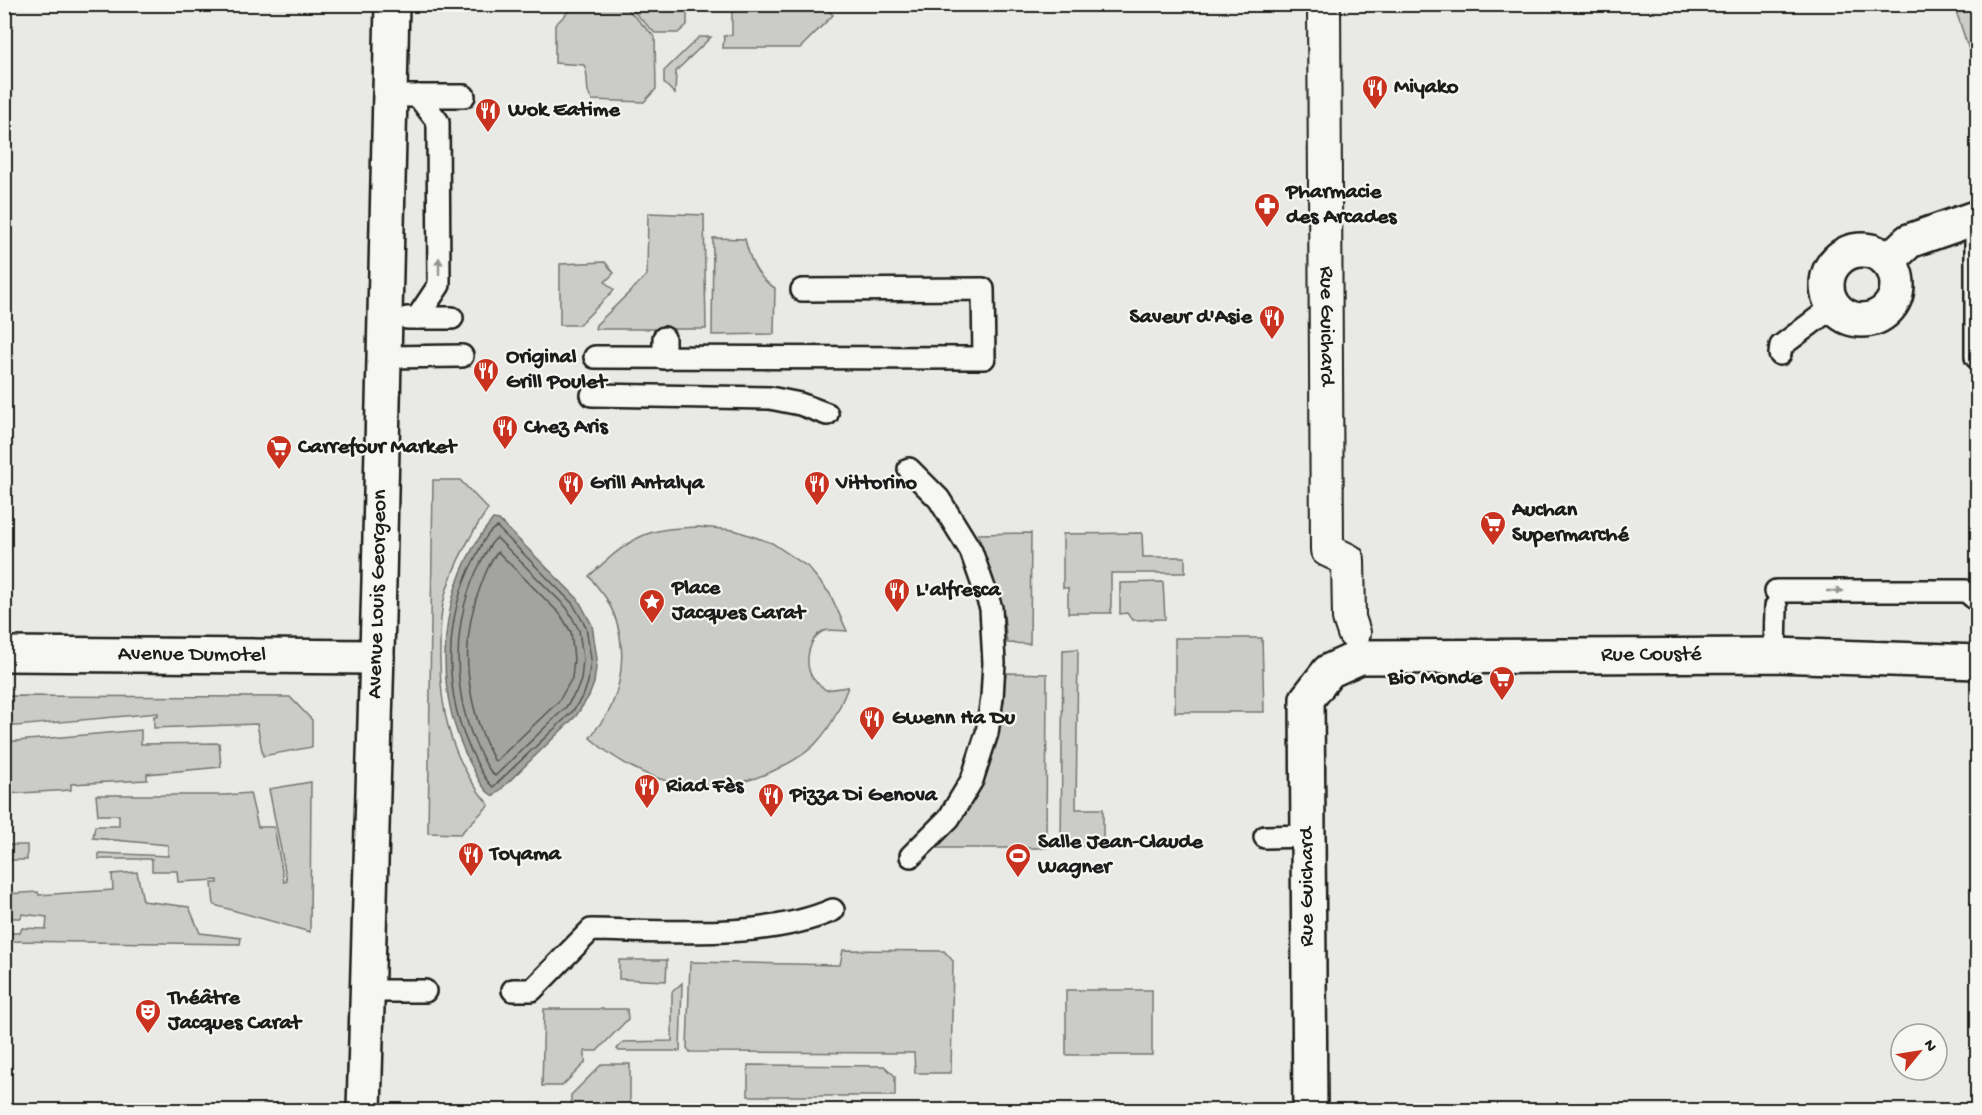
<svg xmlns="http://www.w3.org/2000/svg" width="1982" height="1115" viewBox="0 0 1982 1115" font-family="'Gochi Hand',sans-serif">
  <rect width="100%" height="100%" fill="#e9e9e5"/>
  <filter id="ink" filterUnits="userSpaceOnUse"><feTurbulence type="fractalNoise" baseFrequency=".0167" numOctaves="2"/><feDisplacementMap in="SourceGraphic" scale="12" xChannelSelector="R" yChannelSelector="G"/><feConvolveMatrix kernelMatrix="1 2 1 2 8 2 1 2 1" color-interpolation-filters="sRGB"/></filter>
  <g filter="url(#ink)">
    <g fill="#cbcbc7" stroke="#747472" stroke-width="1.5">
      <path d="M576,4L623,5L655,37L656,89L644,102L592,100C584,90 590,77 584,65L555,63V25Z"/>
      <polygon points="627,5 642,5 642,9 687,9 687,25 678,33 655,33"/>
      <polygon points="732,5 823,5 833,15 800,48 723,48 724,36 732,35"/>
      <polygon points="1954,5 1977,5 1977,47 1969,50"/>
      <polygon points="699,37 711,37 676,71 675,94 664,83 664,71"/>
      <polygon points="648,213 704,215 706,329 595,329 596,325 647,275"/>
      <path d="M713,238L745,239C750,260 756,277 775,288L774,334L712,335Z"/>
      <polygon points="605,262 614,273 605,282 614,290 579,325 560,325 560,264"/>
      <path d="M433,480H460L488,509C469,537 450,570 443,604C440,619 440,635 440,650C439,708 450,759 489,805L460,834L428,833Z"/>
      <path d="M699,527L734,530L772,543L808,567L830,594L847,631C840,631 829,629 823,631C808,639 804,663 812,677C815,682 822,687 826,690L848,687C840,707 832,726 817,742C806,755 786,765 771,772C707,801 642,784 590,738C596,728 606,718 611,707C626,672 626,632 606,598C601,591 594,583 589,576C605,562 622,545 642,536C660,528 680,528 699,527Z"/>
      <polygon points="1031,533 1030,644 1007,643 1004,615 978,534"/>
      <polygon points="1142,533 1143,557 1185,557 1185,573 1111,573 1111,613 1068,613 1068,588 1063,588 1063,534"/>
      <polygon points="1163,582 1165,619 1132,620 1127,613 1120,614 1120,583"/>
      <polygon points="1175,638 1262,638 1264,712 1175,712"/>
      <polygon points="1078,649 1076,809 1103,809 1103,846 1061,846 1063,650"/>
      <path d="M1006,673L1047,674L1046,848H936C985,800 997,738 1006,673Z"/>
      <polygon points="5,696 290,697 312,720 312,747 263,756 257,724 154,728 154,716 158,716 158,713 5,727 5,721 7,721 8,718 5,717"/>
      <polygon points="141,730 141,744 219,743 221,767 147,774 147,780 71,784 71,790 5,794 5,742"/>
      <polygon points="311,782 310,932 214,905 212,883 218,883 218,880 178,882 177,871 152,871 152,859 99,859 99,853 168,856 168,845 93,838 95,826 119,826 119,815 98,815 96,795 225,795 250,793 258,827 274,827 284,882 287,881 269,789"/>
      <polygon points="5,845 27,845 27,860 7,860 5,862"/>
      <polygon points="137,872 143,901 189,907 200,933 241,938 240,944 5,941 5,933 20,933 22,928 46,929 47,917 22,914 21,918 11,918 11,924 5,923 6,894 38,892 39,895 113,890 112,874"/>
      <polygon points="843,950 944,951 953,961 951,1073 915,1073 914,1053 690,1052 687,1048 690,962 840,965"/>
      <polygon points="619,960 667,960 666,981 619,979"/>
      <polygon points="682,983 680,1051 619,1051 617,1049 623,1042 672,1041 672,992"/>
      <rect x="1066" y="990" width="86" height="65"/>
      <polygon points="544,1009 627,1009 628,1019 597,1051 585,1051 585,1063 562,1086 542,1086"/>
      <polygon points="602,1064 630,1064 630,1110 571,1110 571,1095"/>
      <polygon points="748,1065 884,1066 895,1076 895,1096 748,1096"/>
    </g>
    <path fill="#a3a3a1" stroke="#6d6d6c" stroke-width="1.5" d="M493,519L499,520L578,599L592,625L597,659L594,683L589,696L576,716L494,796C483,792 476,774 470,763C431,686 437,587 493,519Z"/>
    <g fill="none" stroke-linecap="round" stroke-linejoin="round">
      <g stroke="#525251" stroke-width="1.5">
        <path d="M497,527L573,604L586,627L591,659L588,682L584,694L572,712L493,787C484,780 479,767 474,757C442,696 443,616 476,556C481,546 487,531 497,527Z"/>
        <path d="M497,538L567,608L579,630L583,659L581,680L577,690L566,707L495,776C488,770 484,761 480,753C450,695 451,617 482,560C486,553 490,542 497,538Z"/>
        <path d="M498,552L560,614L571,632L574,659L572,678L559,701L496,761L494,760C466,706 458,642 481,585C485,574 490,560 498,552Z"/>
      </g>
      <defs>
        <g id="service">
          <polyline points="408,96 464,96"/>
          <polyline points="407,318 452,318"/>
          <polyline points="417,318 439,285 438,122 418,96"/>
          <polyline points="1780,354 1781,346 1834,306"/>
          <polyline points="385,357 462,356"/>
          <polyline points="595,357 984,358 983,289 802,290"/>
          <polyline points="1976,357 1976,217"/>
          <polyline points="664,358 664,338"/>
          <polyline points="592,395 770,398 800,404 827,414"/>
          <polyline points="909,469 939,499 971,551 991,608 994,663 992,698 987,733 972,780 949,818 911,856"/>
          <polyline points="1776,591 1966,591 1978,601"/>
          <polyline points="1775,655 1776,606"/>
          <polyline points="1265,837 1307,836"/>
          <path d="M513,990H532L591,930C666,931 764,940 833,910"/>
          <polyline points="368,991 425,991"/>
        </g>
        <g id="pedestrian">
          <path id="s1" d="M1324,4L1327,550L1348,560L1349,618L1354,633"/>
        </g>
        <g id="minor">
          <circle cx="1862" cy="285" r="35"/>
          <polyline points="1888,261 1909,241 1978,217"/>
          <path id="s2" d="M1310,1110L1307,699L1329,671L1360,657L1775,655L1978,662"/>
        </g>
        <g id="tertiary">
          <path id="s3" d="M4,654L377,657"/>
        </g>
        <g id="secondary">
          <path id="s4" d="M364,1110L379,581L392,4"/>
        </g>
      </defs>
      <use href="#service" stroke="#1c1c1c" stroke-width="26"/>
      <use href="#pedestrian" stroke="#1c1c1c" stroke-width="36"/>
      <use href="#minor" stroke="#1c1c1c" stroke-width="38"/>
      <use href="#tertiary" stroke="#1c1c1c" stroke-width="38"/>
      <use href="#secondary" stroke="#1c1c1c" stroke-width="38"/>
      <use href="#service" stroke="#f6f6f2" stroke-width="21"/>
      <use href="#pedestrian" stroke="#f6f6f2" stroke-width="32"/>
      <use href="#minor" stroke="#f6f6f2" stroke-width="33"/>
      <use href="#tertiary" stroke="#f6f6f2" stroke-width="33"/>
      <use href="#secondary" stroke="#f6f6f2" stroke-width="33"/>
    </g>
    <defs><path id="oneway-solid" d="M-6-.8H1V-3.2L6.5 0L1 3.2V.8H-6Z" transform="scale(1.5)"/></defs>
    <g fill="#949492">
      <use href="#oneway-solid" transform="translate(439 266) rotate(-90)"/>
      <use href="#oneway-solid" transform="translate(1835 591)"/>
    </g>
  </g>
  <defs>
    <symbol id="restaurant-pin" viewBox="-11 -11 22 30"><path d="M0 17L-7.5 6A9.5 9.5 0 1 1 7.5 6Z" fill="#c8321e" stroke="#f6f6f2"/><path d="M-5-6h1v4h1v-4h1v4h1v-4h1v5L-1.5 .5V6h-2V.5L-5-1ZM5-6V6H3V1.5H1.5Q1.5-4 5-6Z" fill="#fff"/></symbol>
    <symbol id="pharmacy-pin" viewBox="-11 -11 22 30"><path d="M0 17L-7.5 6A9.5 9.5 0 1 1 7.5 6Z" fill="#c8321e" stroke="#f6f6f2"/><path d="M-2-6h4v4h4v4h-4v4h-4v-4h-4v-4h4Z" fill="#fff"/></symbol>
    <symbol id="supermarket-pin" viewBox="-11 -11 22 30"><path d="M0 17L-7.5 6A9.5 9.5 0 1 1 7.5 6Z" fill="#c8321e" stroke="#f6f6f2"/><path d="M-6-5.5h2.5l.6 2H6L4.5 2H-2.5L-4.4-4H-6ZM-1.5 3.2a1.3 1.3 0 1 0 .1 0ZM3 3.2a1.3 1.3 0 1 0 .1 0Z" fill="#fff"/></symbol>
    <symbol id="sight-pin" viewBox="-11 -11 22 30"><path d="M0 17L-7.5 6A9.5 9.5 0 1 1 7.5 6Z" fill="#c8321e" stroke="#f6f6f2"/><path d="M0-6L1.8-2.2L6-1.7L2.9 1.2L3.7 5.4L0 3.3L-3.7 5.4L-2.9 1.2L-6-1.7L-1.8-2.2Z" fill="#fff"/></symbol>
    <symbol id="stadium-pin" viewBox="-11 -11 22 30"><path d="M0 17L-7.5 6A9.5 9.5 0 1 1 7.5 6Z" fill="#c8321e" stroke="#f6f6f2"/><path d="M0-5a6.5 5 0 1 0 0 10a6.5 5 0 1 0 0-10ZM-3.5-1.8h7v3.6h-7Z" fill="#fff"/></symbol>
    <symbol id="theatre-pin" viewBox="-11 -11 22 30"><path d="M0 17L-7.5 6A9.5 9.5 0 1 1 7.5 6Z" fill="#c8321e" stroke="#f6f6f2"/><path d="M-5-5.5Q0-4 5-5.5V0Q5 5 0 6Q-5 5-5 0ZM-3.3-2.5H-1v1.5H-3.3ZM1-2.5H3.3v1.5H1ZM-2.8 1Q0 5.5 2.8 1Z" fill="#fff"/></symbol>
  </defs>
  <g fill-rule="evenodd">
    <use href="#restaurant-pin" x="1360" y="73" width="30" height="40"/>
    <use href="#restaurant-pin" x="473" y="96" width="30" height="40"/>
    <use href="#pharmacy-pin" x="1252" y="191" width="30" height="40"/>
    <use href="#restaurant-pin" x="1257" y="303" width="30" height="40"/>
    <use href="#restaurant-pin" x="471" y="356" width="30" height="40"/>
    <use href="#restaurant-pin" x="490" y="413" width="30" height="40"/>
    <use href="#supermarket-pin" x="264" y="433" width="30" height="40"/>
    <use href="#restaurant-pin" x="556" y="469" width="30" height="40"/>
    <use href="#restaurant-pin" x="802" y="469" width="30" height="40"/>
    <use href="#supermarket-pin" x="1478" y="509" width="30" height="40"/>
    <use href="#restaurant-pin" x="882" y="576" width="30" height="40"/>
    <use href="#sight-pin" x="637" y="587" width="30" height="40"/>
    <use href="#supermarket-pin" x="1487" y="664" width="30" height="40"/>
    <use href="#restaurant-pin" x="857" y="704" width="30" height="40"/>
    <use href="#restaurant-pin" x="632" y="772" width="30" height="40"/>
    <use href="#restaurant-pin" x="756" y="781" width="30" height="40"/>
    <use href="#restaurant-pin" x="456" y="840" width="30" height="40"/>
    <use href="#stadium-pin" x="1003" y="841" width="30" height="40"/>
    <use href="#theatre-pin" x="133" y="997" width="30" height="40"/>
  </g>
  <g text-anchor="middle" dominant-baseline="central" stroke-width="4.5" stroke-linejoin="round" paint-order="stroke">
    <g font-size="22" font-weight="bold" fill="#1c1c1c" stroke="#f6f6f2" text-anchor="start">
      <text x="1394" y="88">Miyako</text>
      <text x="508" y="111">Wok Eatime</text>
      <text x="1286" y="193">Pharmacie<tspan x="1286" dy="25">des Arcades</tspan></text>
      <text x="1252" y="318" text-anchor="end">Saveur d'Asie</text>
      <text x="506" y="358">Original<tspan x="506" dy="25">Grill Poulet</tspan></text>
      <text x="524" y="428">Chez Aris</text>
      <text x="298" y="448">Carrefour Market</text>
      <text x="590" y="484">Grill Antalya</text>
      <text x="836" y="484">Vittorino</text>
      <text x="1512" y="511">Auchan<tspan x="1512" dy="25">Supermarché</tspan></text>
      <text x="672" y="589">Place<tspan x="672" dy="25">Jacques Carat</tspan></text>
      <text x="916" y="591">L'alfresca</text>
      <text x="1482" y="679" text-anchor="end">Bio Monde</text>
      <text x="892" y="719">Gwenn Ha Du</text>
      <text x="666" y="787">Riad Fès</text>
      <text x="790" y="796">Pizza Di Genova</text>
      <text x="1038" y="843">Salle Jean-Claude<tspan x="1038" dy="25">Wagner</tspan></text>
      <text x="490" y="855">Toyama</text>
      <text x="168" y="999">Théâtre<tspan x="168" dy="25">Jacques Carat</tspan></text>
    </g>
    <g font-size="22" fill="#1c1c1c" stroke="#f6f6f2">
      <text stroke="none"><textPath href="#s1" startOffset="322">Rue Guichard</textPath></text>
      <text stroke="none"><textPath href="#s4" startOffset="516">Avenue Louis Georgeon</textPath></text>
      <text stroke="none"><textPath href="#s3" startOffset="188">Avenue Dumotel</textPath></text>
      <text stroke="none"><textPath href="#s2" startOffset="772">Rue Cousté</textPath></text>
      <text transform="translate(1308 887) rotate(-90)">Rue Guichard</text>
    </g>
  </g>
  <rect width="1982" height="1115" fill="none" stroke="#f6f6f2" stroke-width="24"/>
  <rect x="12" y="12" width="1958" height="1091" fill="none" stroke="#1c1c1c" stroke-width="2" filter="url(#ink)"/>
  <g transform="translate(1919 1052) rotate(60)"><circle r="28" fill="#f6f6f2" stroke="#9f9f9c" stroke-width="1.5"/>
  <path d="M0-4.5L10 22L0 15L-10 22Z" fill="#c8321e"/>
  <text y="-9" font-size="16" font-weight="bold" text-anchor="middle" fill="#1c1c1c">N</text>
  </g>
</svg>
